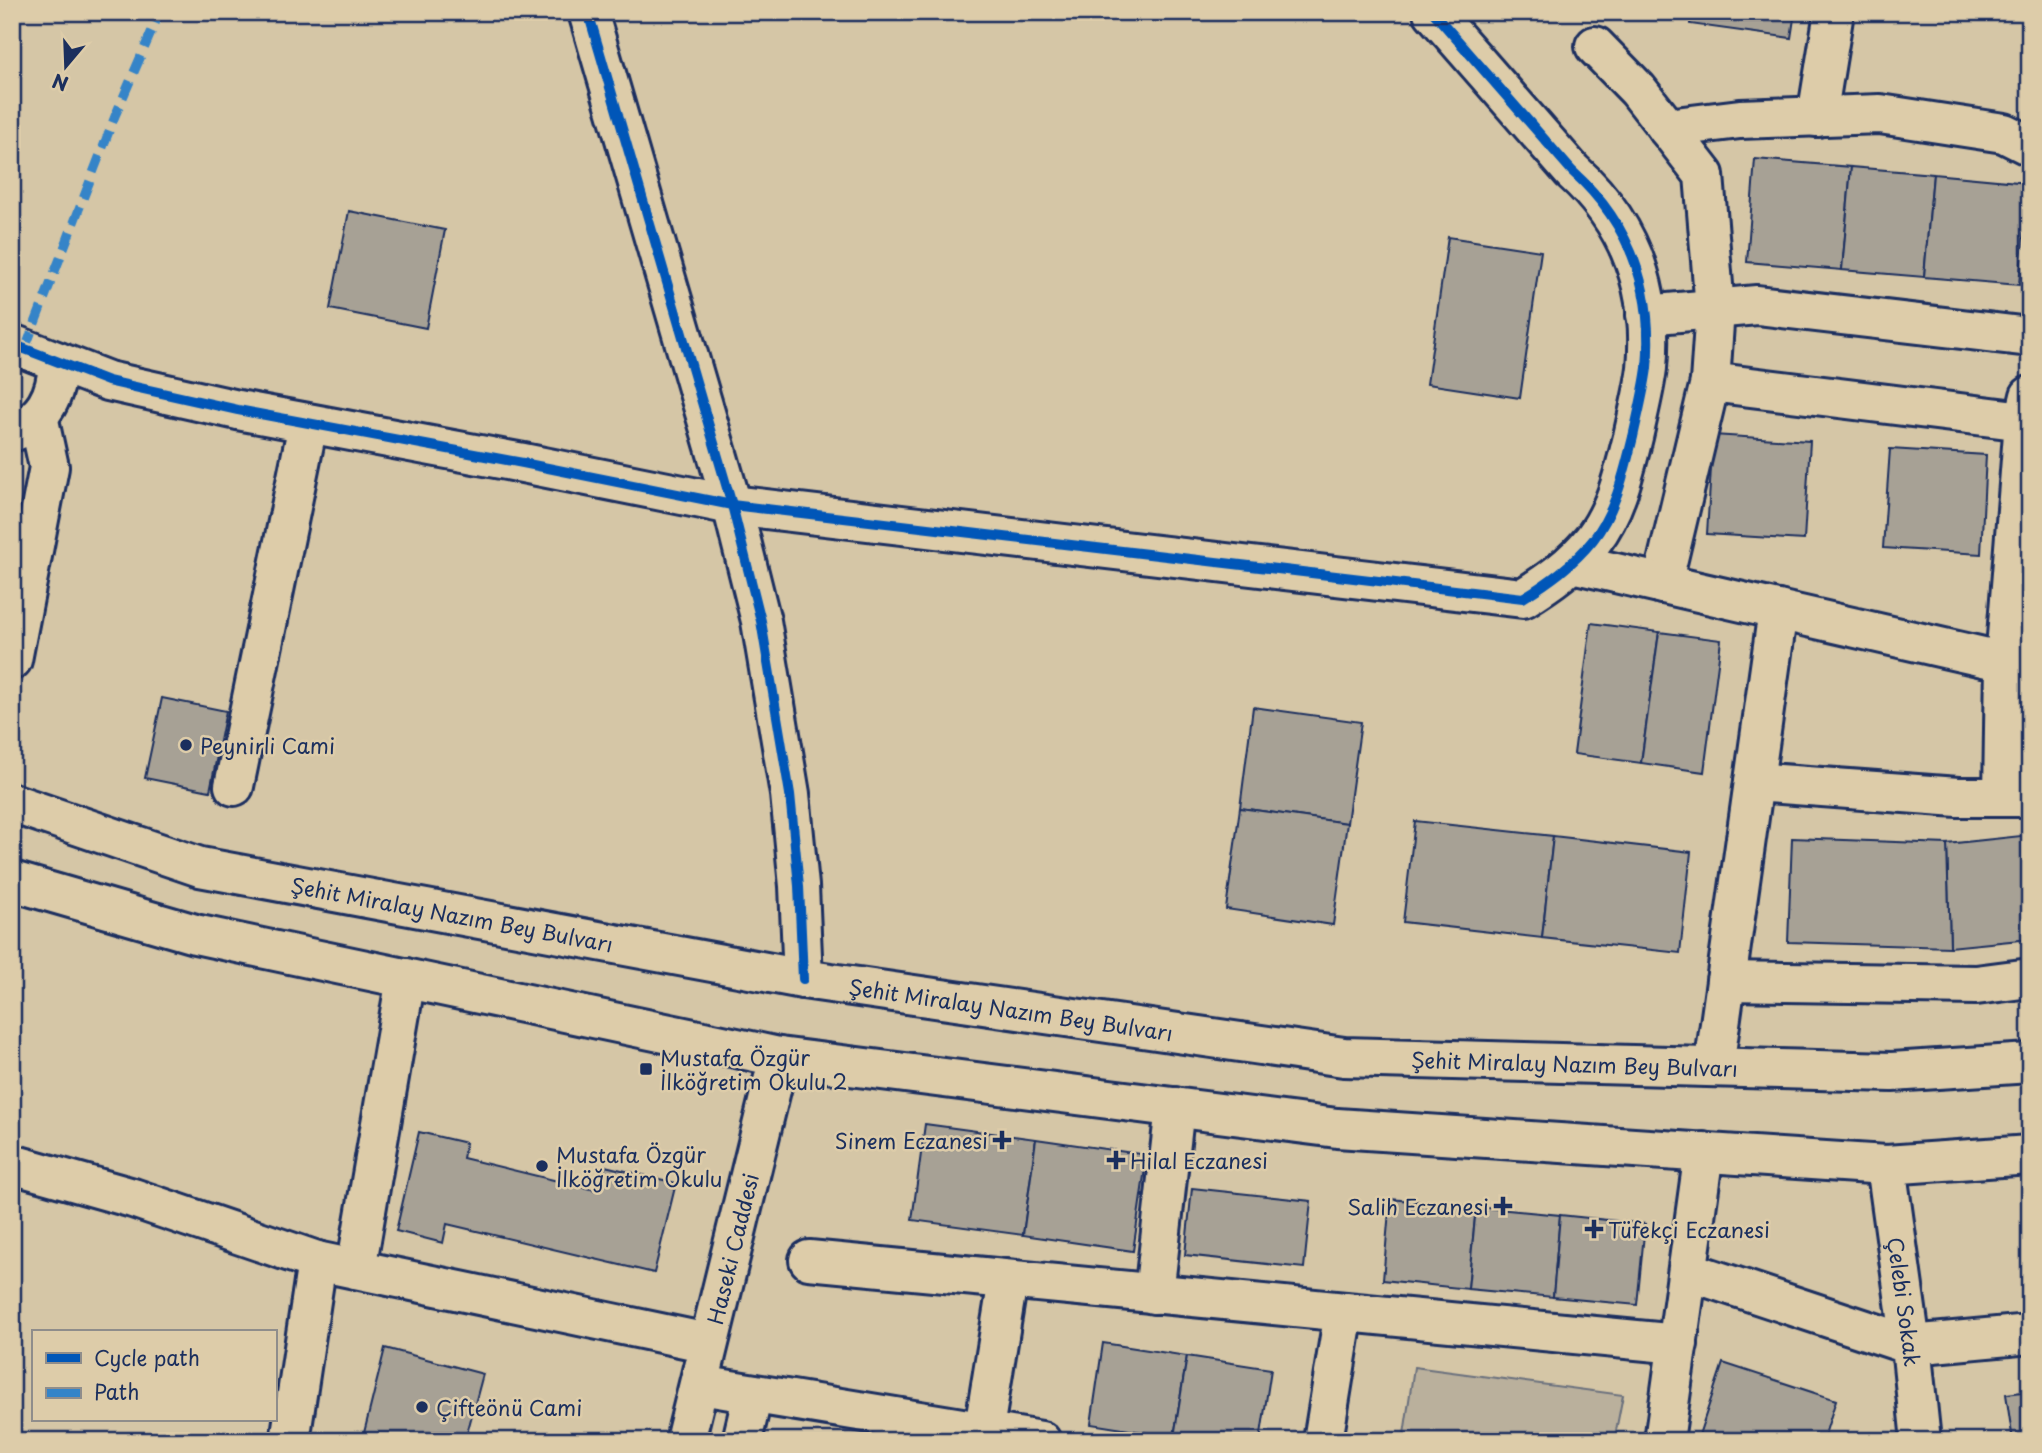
<svg xmlns="http://www.w3.org/2000/svg" width="2042" height="1453" viewBox="0 0 2042 1453" font-family="'Playpen Sans',sans-serif">
  <rect width="100%" height="100%" fill="#d5c6a6"/>
  <filter id="ink" filterUnits="userSpaceOnUse"><feTurbulence type="fractalNoise" baseFrequency=".0143" numOctaves="2"/><feDisplacementMap in="SourceGraphic" scale="14" xChannelSelector="R" yChannelSelector="G"/><feConvolveMatrix kernelMatrix="1 2 1 2 8 2 1 2 1" color-interpolation-filters="sRGB"/></filter>
  <g filter="url(#ink)">
    <polygon fill="#bab09c" stroke="#6a707d" stroke-width="2" points="1414,1367 1623,1395 1614,1441 1403,1441"/>
    <g fill="#a7a195" stroke="#1b2f5e" stroke-width="2">
      <polygon points="1691,12 1795,12 1791,38 1690,24"/>
      <polygon points="1755,159 1851,167 1842,270 1747,262"/>
      <polygon points="1851,167 1933,174 1924,277 1842,270"/>
      <polygon points="1933,174 2028,183 2019,285 1924,277"/>
      <polygon points="349,211 445,230 426,328 330,309"/>
      <polygon points="1448,237 1541,251 1520,398 1427,384"/>
      <polygon points="1713,435 1810,441 1804,540 1707,534"/>
      <polygon points="1890,449 1986,455 1981,554 1883,548"/>
      <polygon points="1591,623 1659,632 1641,763 1574,754"/>
      <polygon points="1659,632 1721,640 1704,772 1641,763"/>
      <polygon points="162,698 226,711 210,791 145,778"/>
      <polygon points="1253,707 1361,722 1347,823 1240,808"/>
      <polygon points="1240,808 1347,823 1333,925 1226,909"/>
      <polygon points="1415,821 1553,836 1542,938 1403,922"/>
      <polygon points="2030,835 2030,939 1950,947 1947,844"/>
      <polygon points="1553,836 1691,852 1680,953 1542,938"/>
      <polygon points="1792,838 1947,844 1950,947 1788,942"/>
      <polygon points="925,1124 1036,1139 1023,1235 912,1220"/>
      <polygon points="419,1132 466,1143 463,1158 599,1191 605,1166 676,1183 654,1273 447,1224 443,1243 396,1231"/>
      <polygon points="1036,1139 1147,1155 1133,1251 1023,1235"/>
      <polygon points="1192,1188 1311,1201 1304,1268 1185,1255"/>
      <polygon points="1390,1199 1476,1207 1468,1289 1383,1280"/>
      <polygon points="1476,1207 1560,1215 1553,1297 1468,1289"/>
      <polygon points="1560,1215 1645,1224 1637,1305 1553,1297"/>
      <polygon points="1103,1343 1187,1356 1174,1437 1091,1424"/>
      <polygon points="385,1348 483,1374 465,1441 362,1441"/>
      <polygon points="1187,1356 1271,1369 1260,1441 1198,1441 1174,1437"/>
      <polygon points="1723,1363 1836,1400 1823,1441 1697,1441"/>
      <polygon points="2030,1391 2030,1441 2013,1441 2006,1394"/>
    </g>
    <g fill="none" stroke-linecap="round" stroke-linejoin="round">
      <defs>
        <g id="minor">
          <polyline points="588,12 732,505 761,621 790,794 799,886 803,979"/>
          <polyline points="1595,46 1638,90 1704,175 1715,309 1710,382 1662,584"/>
          <polyline points="1817,117 1834,12"/>
          <polyline points="1667,128 1740,119 1880,114 2004,133 2030,146"/>
          <polyline points="1646,315 1757,305 2030,337"/>
          <path d="M12,344L108,381L238,410L523,463L732,505L1523,598C1549,582 1573,565 1593,540C1616,510 1624,473 1633,437C1638,414 1644,391 1647,368C1654,290 1631,224 1572,171L1433,12"/>
          <polyline points="1710,382 2024,421"/>
          <path d="M12,432C44,422 57,393 58,362"/>
          <polyline points="1572,563 2005,662 2003,797"/>
          <polyline points="12,660 49,467 38,416"/>
          <polyline points="2005,662 2024,421 2030,396"/>
          <polyline points="1754,782 1958,797 2028,797"/>
          <polyline points="234,786 308,424"/>
          <polyline points="1726,981 1976,985 2030,978"/>
          <polyline points="1714,1067 1778,610"/>
          <polyline points="12,1164 133,1198 317,1261"/>
          <path id="s1" d="M1886,1165L1911,1345L1921,1441"/>
          <polyline points="809,1260 1678,1344"/>
          <polyline points="356,1269 406,978"/>
          <polyline points="1688,1271 1911,1345 2030,1334"/>
          <polyline points="1154,1294 1175,1107"/>
          <polyline points="700,1385 1041,1441"/>
          <polyline points="290,1441 317,1261 708,1343"/>
          <path id="s2" d="M685,1441L779,1057"/>
          <polyline points="742,1441 753,1394"/>
          <polyline points="982,1441 1008,1280"/>
          <polyline points="1323,1441 1344,1312"/>
          <polyline points="1664,1441 1704,1152"/>
        </g>
        <g id="major">
          <path id="s3" d="M12,803L200,867L803,979L1344,1057L1892,1072L2030,1063"/>
          <polyline points="12,881 195,934 779,1057 1337,1128 1886,1165 2030,1155"/>
        </g>
      </defs>
      <use href="#minor" stroke="#1b2f5e" stroke-width="44"/>
      <use href="#major" stroke="#1b2f5e" stroke-width="44"/>
      <use href="#minor" stroke="#ddcca9" stroke-width="38"/>
      <use href="#major" stroke="#ddcca9" stroke-width="38"/>
      <polyline stroke="#3484c8" stroke-width="9" stroke-dasharray="18 9" stroke-linecap="butt" points="25,349 115,116 160,12"/>
      <defs>
        <g id="cycleway">
          <polyline points="588,12 732,505 761,621 790,794 799,886 803,979"/>
          <path d="M12,344L108,381L238,410L523,463L732,505L1523,598C1549,582 1573,565 1593,540C1616,510 1624,473 1633,437C1638,414 1644,391 1647,368C1654,290 1631,224 1572,171L1433,12"/>
        </g>
      </defs>
      <use href="#cycleway" stroke="#ddcca9" stroke-width="15"/>
      <use href="#cycleway" stroke="#0057b8" stroke-width="10"/>
    </g>
  </g>
  <g fill="#1b2f5e" stroke="#ddcca9" stroke-width="2.5">
    <circle cx="186" cy="745" r="7"/>
    <rect x="639" y="1062" width="14" height="14" rx="3.5"/>
    <path d="M998.5 1129.5h7v7h7v7h-7v7h-7v-7h-7v-7h7z"/>
    <path d="M1112.5 1149.5h7v7h7v7h-7v7h-7v-7h-7v-7h7z"/>
    <circle cx="542" cy="1166" r="7"/>
    <path d="M1499.5 1195.5h7v7h7v7h-7v7h-7v-7h-7v-7h7z"/>
    <path d="M1590.5 1218.5h7v7h7v7h-7v7h-7v-7h-7v-7h7z"/>
    <circle cx="422" cy="1407" r="7"/>
  </g>
  <g text-anchor="middle" dominant-baseline="central" stroke-width="5" stroke-linejoin="round" paint-order="stroke">
    <g font-size="21" fill="#1b2f5e" stroke="#ddcca9" text-anchor="start">
      <text x="200" y="745">Peynirli Cami</text>
      <text x="660" y="1057">Mustafa Özgür<tspan x="660" dy="24">İlköğretim Okulu 2</tspan></text>
      <text x="988" y="1140" text-anchor="end">Sinem Eczanesi</text>
      <text x="556" y="1154">Mustafa Özgür<tspan x="556" dy="24">İlköğretim Okulu</tspan></text>
      <text x="1130" y="1160">Hilal Eczanesi</text>
      <text x="1489" y="1206" text-anchor="end">Salih Eczanesi</text>
      <text x="1608" y="1229">Tüfekçi Eczanesi</text>
      <text x="436" y="1407">Çifteönü Cami</text>
    </g>
    <g font-size="21" fill="#1b2f5e" stroke="#ddcca9">
      <text stroke="none"><textPath href="#s3" startOffset="455">Şehit Miralay Nazım Bey Bulvarı</textPath></text>
      <text stroke="none"><textPath href="#s3" startOffset="1022">Şehit Miralay Nazım Bey Bulvarı</textPath></text>
      <text stroke="none"><textPath href="#s3" startOffset="1589">Şehit Miralay Nazım Bey Bulvarı</textPath></text>
      <text stroke="none"><textPath href="#s2" startOffset="198">Haseki Caddesi</textPath></text>
      <text stroke="none"><textPath href="#s1" startOffset="138">Çelebi Sokak</textPath></text>
    </g>
  </g>
  <rect width="2042" height="1453" fill="none" stroke="#ddcca9" stroke-width="42"/>
  <rect x="21" y="21" width="2000" height="1411" fill="none" stroke="#1b2f5e" stroke-width="2.5" filter="url(#ink)"/>
  <rect x="32" y="1330" width="245" height="91" fill="#ddcca9" stroke="#8f8d8b" stroke-width="2"/>
  <rect x="46" y="1353" width="35" height="10" fill="#0057b8" stroke="#8f8d8b" stroke-width="2"/>
  <text x="94" y="1366" font-size="21" fill="#1b2f5e">Cycle path</text>
  <rect x="46" y="1388" width="35" height="10" fill="#3484c8" stroke="#8f8d8b" stroke-width="2"/>
  <text x="94" y="1400" font-size="21" fill="#1b2f5e">Path</text>
  <g transform="translate(66 66) rotate(199)" stroke="#ddcca9" stroke-width="5" paint-order="stroke">
  <path d="M0-5L12 26L0 18L-12 26Z" fill="#1b2f5e"/>
  <text y="-10" font-size="19" font-weight="bold" text-anchor="middle" fill="#1b2f5e">N</text>
  </g>
</svg>
